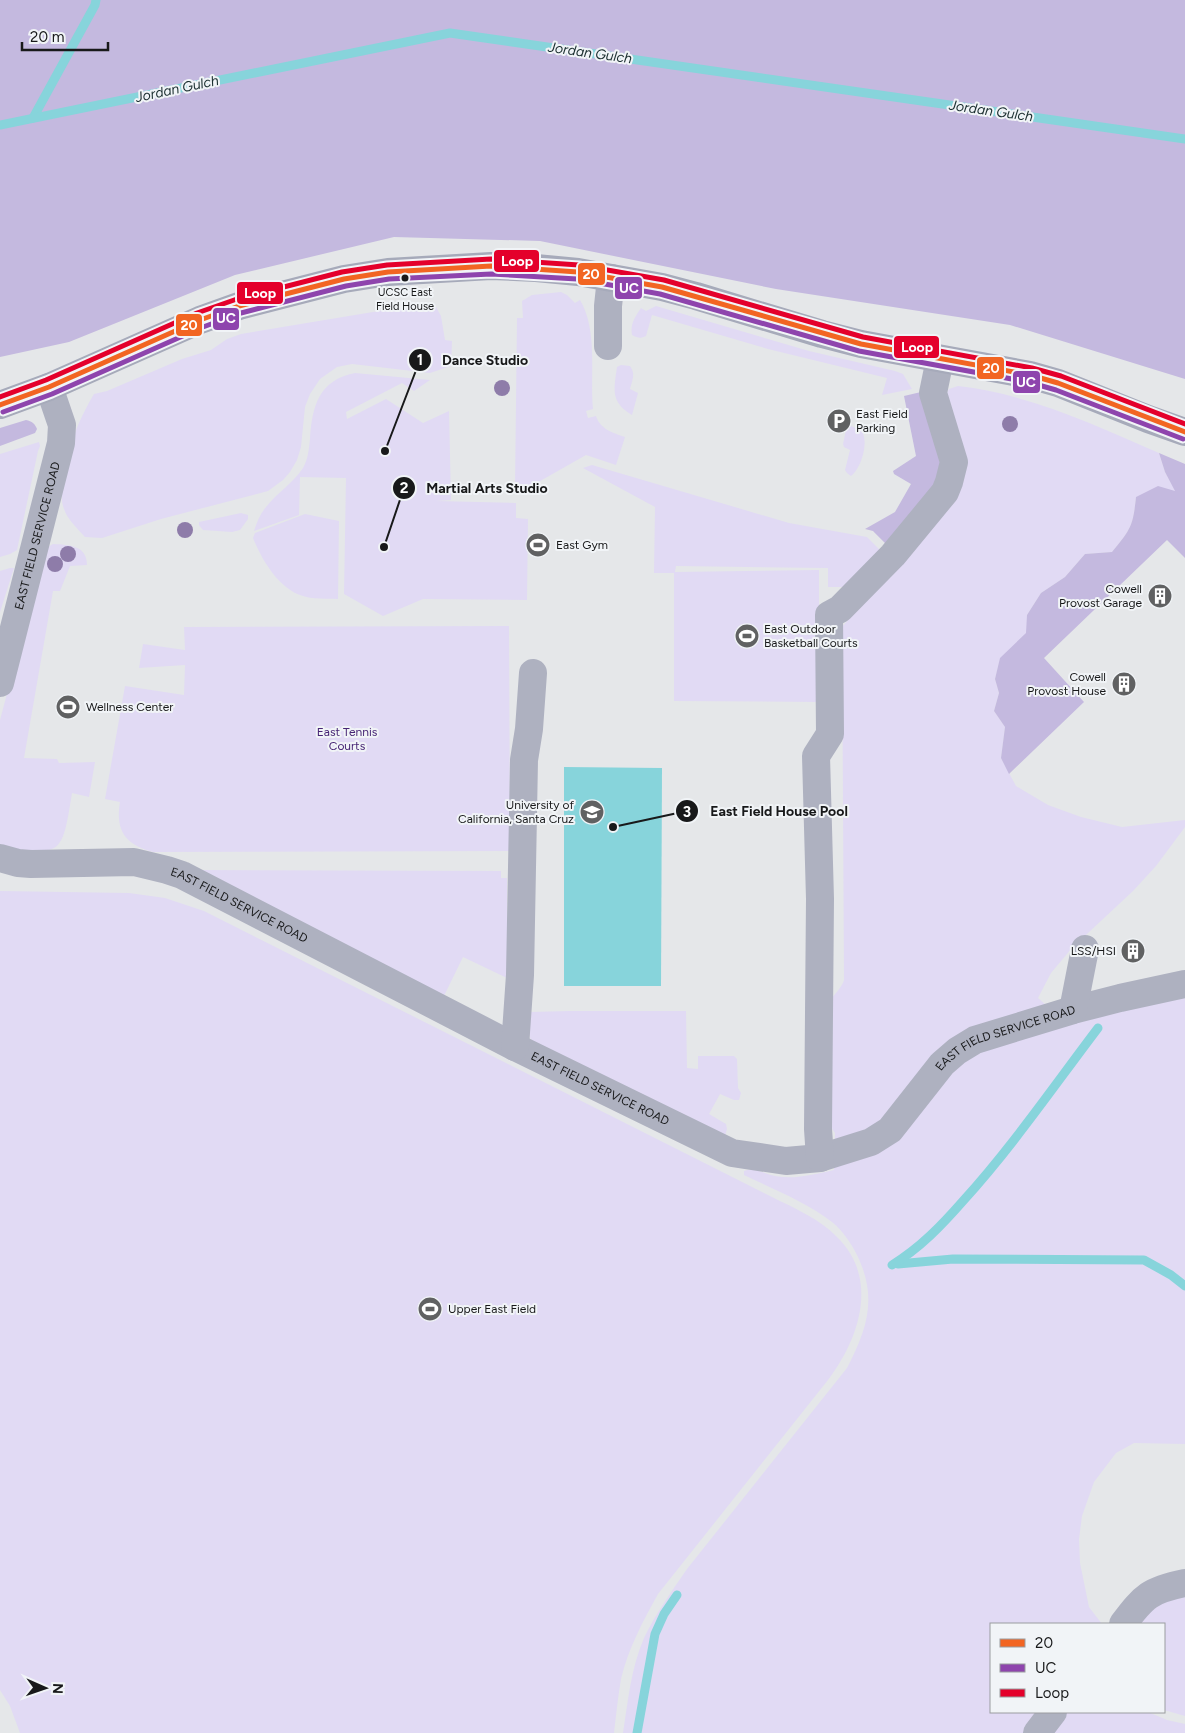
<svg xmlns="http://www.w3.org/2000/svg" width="1185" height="1733" viewBox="0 0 1185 1733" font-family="Figtree,sans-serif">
  <rect width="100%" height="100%" fill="#e5e7e9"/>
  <g fill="#e1daf4">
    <path d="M561,292L567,295L575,303L580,300C598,330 590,375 593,409L586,411L588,418L596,416C600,429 613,433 625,437L616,465L586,455L519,493L515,488L517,318H523L522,301L532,295Z"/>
    <path d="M426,306L436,307L441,316L445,340L452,341L451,366L430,373L352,364L337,367L320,379L310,394L305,407L301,447L297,460L290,472L283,480L268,491L161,519L102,538L85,537C78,529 67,519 64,509C60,499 62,488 64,478C69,445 77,423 94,394L107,391L182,359L211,350L227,339L241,334L385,310Z"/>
    <path d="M656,306L809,351L895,371L903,374L912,389L882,395L887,378L768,349L652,315L646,336C640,339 638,338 632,335C630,324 635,317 641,308L646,311Z"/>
    <path d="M621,365L630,366C636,374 632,381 630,389L638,393L632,415C610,402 614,389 617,367Z"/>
    <path d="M355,373L430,380L414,391L402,383L346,412L347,419L386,399L423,423L449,411L451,500L436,501L516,503V518L528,519L527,600L423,599L383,616L344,594L346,478L300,477L299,515L254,531C257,522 260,514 266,507C277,493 293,483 303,468C308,460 309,448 310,439C312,406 319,380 355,373Z"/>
    <path d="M958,386C1029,394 1095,425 1159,453L1165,472L1176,491L1136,497C1133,526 1131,529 1112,552L1085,554L1065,577L1041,593L1027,615V633L1000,659L995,679L999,693L994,711L1005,727L1001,758L1016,786L1048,805L1081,817L1122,827L1185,820V827L1156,866L1133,891L1072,948L1051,973L1038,998L1046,1005L1185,995V1444L1134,1443L1116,1453L1094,1482L1082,1516L1079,1539L1080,1563L1089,1607L1102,1624H991V1712H1042L1027,1733H623C628,1701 631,1668 644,1638C656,1613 672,1591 687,1569L847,1368C867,1329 878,1298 857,1255C851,1243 843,1231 832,1222C806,1202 773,1189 744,1175V1171C755,1167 764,1174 775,1176C795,1180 815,1174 834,1170L835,1133L829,1124L828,1004C833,995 842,988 844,980L842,627L955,498L944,398L949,389Z"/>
    <path d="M851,426C855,428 859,429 862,432C869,442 861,469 851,476L847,473L845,470L850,450L844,447L843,444L846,430Z"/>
    <polygon points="39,442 40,446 38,451 17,550 10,554 0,557 0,454"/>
    <polygon points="592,465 789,523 867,537 880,550 843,587 828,587 828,568 676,566 675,572 819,570 819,702 674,701 674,573 654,573 655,507 583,468"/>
    <polygon points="241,513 248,515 248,519 240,530 232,532 203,530 199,525 199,522"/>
    <path d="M305,514L339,521L338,599C327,598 314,600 303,596C279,589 262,560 253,538L255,533Z"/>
    <path d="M53,544C69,545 87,545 87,565L70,566L60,591H53L24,758L57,759L59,763L95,762L89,797L72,793C62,855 63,856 0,848V720L46,548Z"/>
    <polygon points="10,568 14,568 0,612 0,571"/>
    <path d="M509,626L510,851L153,852C126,845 115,831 120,802L105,799L125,686L184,695L185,665L139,668L143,644L185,650L184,627Z"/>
    <polygon points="193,870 501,871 501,878 507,878 507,978 463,957 442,1000"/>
    <path d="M0,891L129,893L165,898L204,911L772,1197C794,1208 820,1219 837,1237C880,1279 859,1339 828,1380L658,1594C643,1621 628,1649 621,1679C618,1697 616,1715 614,1733H20L10,1706L0,1690Z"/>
    <polygon points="569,1011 686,1011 687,1068 698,1069 698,1056 734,1056 737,1059 738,1088 741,1093 739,1100 734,1100 720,1094 709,1114 726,1124 727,1129 725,1136 532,1043 529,1034 530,1012"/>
    <polygon points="1185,1596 1185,1716 1164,1710 1164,1624 1129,1624 1153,1603"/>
    <polygon points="1064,1712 1148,1712 1167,1720 1185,1724 1185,1733 1047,1733"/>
  </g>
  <g fill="#c4b9df">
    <polygon points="0,0 1185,0 1185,379 1010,325 776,289 540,241 394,237 235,275 69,342 0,357"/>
    <polygon points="921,392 945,468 938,485 888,546 873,531 865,529 895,512 911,484 894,474 893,471 916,456 904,396"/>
    <path d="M26,420C32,421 35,424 37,429L35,433L0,446V428Z"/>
    <path d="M1159,453L1185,464V558L1167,540L1044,658L1084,702L1009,774L1001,758L1005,727L994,711L999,693L995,679L1000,658L1026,633L1027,615L1041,593L1065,577L1085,554L1112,552C1131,529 1133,526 1136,497L1158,486L1175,491L1165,472Z"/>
  </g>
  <polygon fill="#87d4db" points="564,767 662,768 661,986 564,986"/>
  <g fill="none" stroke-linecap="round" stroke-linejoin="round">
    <g stroke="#87d4db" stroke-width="9">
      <polyline points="33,118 95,5 96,0"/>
      <polyline points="0,125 450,33 1185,139"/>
      <polyline points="898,1264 953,1259 1144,1260 1171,1275 1185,1286"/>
      <path d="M892,1265C920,1248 942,1225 963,1201C1012,1147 1054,1086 1098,1028"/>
      <polyline points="637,1733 655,1634 664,1614 677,1595"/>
    </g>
    <g stroke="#aeb1c0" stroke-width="28">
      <polyline points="608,346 608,306 611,278"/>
      <path id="s1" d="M0,683L61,443L62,425L49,387"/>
      <path id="s2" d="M0,858L18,863L31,864L134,862L167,870L182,875L515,1047L732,1153L786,1161L820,1158L871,1142L890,1130L942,1064L957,1051L975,1040L1073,1010L1120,998L1185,984"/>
      <polyline points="1073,1010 1085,949"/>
      <polyline points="515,1047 520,975 524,760 529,729 533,673"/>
      <polyline points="820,1158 818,1129 820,899 816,756 830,734 829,615 840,609 893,555 945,492 949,482 954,462 933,393 940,359"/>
      <path d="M1123,1624C1144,1596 1150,1590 1185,1583"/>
      <polyline points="1037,1733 1053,1712"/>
    </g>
    <polyline stroke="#a6aaba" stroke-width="28" points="0,405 49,387 200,320 239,306 344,279 388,272 491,266 536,268 578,272 662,287 696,296 822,334 861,344 1030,375 1058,383 1148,419 1185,432"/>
    <defs>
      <polyline id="bus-1" points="0,405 49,387 200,320 239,306 344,279 388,272 491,266 578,272 662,287 861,344 1030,375 1058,383 1185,432"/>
      <polyline id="bus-2" points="3,412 52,394 203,327 241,313 346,286 389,279 491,274 577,279 660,294 859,351 1028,382 1056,390 1183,439"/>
      <polyline id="bus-3" points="0,397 46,380 197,313 237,299 342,272 387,265 491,259 579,265 664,280 863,337 1032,368 1061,376 1185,424"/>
    </defs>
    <use href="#bus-1" stroke="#f1f4f7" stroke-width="9"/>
    <use href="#bus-2" stroke="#f1f4f7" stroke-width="9"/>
    <use href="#bus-3" stroke="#f1f4f7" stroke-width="9"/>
    <use href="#bus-1" stroke="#f26522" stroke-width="5"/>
    <use href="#bus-2" stroke="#8e44ad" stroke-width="5"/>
    <use href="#bus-3" stroke="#e4002b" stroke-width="5"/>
  </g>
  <g fill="#8e7ca9">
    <circle cx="502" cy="388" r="8"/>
    <circle cx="1010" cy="424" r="8"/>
    <circle cx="185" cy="530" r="8"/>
    <circle cx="68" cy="554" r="8"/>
    <circle cx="55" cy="564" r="8"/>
  </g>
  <defs>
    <symbol id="parking-disc" viewBox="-11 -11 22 22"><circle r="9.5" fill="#606162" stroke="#f1f4f7"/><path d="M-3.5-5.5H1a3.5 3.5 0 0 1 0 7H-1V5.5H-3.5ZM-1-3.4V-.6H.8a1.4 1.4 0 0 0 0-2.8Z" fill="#fff"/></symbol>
    <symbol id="stadium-disc" viewBox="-11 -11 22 22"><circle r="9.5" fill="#606162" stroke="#f1f4f7"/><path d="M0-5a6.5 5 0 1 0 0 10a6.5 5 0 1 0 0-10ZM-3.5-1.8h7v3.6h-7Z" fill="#fff"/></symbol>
    <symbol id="building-disc" viewBox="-11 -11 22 22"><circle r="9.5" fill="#606162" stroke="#f1f4f7"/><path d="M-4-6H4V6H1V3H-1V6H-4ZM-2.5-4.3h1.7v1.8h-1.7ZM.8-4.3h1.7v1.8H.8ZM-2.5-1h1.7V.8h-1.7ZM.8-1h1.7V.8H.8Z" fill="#fff"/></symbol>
    <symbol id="university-disc" viewBox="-11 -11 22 22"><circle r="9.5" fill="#606162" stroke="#f1f4f7"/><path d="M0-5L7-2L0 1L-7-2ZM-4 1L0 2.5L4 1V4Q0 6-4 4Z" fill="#fff"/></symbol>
  </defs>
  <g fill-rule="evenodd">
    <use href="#parking-disc" x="825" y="407" width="28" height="28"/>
    <use href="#stadium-disc" x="524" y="531" width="28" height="28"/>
    <use href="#building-disc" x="1146" y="582" width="28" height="28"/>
    <use href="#stadium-disc" x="733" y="622" width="28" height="28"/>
    <use href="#building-disc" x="1110" y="670" width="28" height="28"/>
    <use href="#stadium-disc" x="54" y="693" width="28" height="28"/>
    <use href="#university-disc" x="578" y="798" width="28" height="28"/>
    <use href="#building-disc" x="1119" y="937" width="28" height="28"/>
    <use href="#stadium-disc" x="416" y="1295" width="28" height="28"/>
  </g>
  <circle fill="#18191a" stroke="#f1f4f7" stroke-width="2" cx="405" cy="278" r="4.5"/>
  <g text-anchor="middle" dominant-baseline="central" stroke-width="4" stroke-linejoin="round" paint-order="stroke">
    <g font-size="11" fill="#18191a" stroke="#f1f4f7">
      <text x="405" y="292">UCSC East<tspan x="405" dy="14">Field House</tspan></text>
    </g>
    <g font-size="12" fill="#18191a" stroke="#f1f4f7" text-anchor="start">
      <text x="856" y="414">East Field<tspan x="856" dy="14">Parking</tspan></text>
      <text x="556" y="545">East Gym</text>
      <text x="1142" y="589" text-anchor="end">Cowell<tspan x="1142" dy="14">Provost Garage</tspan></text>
      <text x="764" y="629">East Outdoor<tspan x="764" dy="14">Basketball Courts</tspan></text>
      <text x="1106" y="677" text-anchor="end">Cowell<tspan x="1106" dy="14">Provost House</tspan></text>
      <text x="86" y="707">Wellness Center</text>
      <text x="574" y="805" text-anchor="end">University of<tspan x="574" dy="14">California, Santa Cruz</tspan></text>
      <text x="1116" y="951" text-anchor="end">LSS/HSI</text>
      <text x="448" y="1309">Upper East Field</text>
    </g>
    <g font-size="12" fill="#18191a" stroke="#f1f4f7">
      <text stroke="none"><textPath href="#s1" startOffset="152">EAST FIELD SERVICE ROAD</textPath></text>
      <text stroke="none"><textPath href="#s2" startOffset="249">EAST FIELD SERVICE ROAD</textPath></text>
      <text stroke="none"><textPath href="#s2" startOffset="1119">EAST FIELD SERVICE ROAD</textPath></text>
      <text stroke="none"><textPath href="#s2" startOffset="654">EAST FIELD SERVICE ROAD</textPath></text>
    </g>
    <g font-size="12" fill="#462474" stroke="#f1f4f7">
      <text x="347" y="732">East Tennis<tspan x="347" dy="14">Courts</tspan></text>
    </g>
    <g font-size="14" font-style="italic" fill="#1b2f30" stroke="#f1f4f7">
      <text transform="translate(590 53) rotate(8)">Jordan Gulch</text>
      <text transform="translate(177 89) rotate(-12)">Jordan Gulch</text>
      <text transform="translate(991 111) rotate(8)">Jordan Gulch</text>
    </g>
  </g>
  <path fill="none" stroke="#18191a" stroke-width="2" d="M385 451L420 360M384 547L404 488M613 827L687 811"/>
  <g fill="#18191a" stroke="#f1f4f7" stroke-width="2">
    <circle cx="385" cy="451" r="5"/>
    <circle cx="384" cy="547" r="5"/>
    <circle cx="613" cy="827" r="5"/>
    <circle cx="420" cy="360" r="12"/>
    <circle cx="404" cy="488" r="12"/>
    <circle cx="687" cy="811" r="12"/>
  </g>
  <g font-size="15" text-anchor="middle" font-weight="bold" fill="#fff">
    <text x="420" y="365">1</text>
    <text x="404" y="493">2</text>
    <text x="687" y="817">3</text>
  </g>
  <g font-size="14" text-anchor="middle" font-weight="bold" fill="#18191a" stroke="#f1f4f7" stroke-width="4" stroke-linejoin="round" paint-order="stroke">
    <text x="485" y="365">Dance Studio</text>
    <text x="487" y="493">Martial Arts Studio</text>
    <text x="779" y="816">East Field House Pool</text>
  </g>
  <g stroke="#f1f4f7" stroke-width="2">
    <rect x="493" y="249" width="47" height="24" rx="5" fill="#e4002b"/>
    <rect x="577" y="262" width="29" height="24" rx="5" fill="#f26522"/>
    <rect x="614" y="276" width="29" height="24" rx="5" fill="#8e44ad"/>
    <rect x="236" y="281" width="48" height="24" rx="5" fill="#e4002b"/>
    <rect x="212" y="307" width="28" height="24" rx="5" fill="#8e44ad"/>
    <rect x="175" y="313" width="28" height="24" rx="5" fill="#f26522"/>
    <rect x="893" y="335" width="47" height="24" rx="5" fill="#e4002b"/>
    <rect x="976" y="356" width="29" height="24" rx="5" fill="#f26522"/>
    <rect x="1012" y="370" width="29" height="24" rx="5" fill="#8e44ad"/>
  </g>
  <g font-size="14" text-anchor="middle" font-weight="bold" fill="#fff">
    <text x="517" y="266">Loop</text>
    <text x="591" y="279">20</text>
    <text x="629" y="293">UC</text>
    <text x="260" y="298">Loop</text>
    <text x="226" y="323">UC</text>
    <text x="189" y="330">20</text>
    <text x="917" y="352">Loop</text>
    <text x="991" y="373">20</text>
    <text x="1026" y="387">UC</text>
  </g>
  <rect x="990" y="1623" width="175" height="90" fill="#f1f4f7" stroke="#9a9c9f"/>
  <rect x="1000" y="1639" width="25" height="8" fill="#f26522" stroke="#9a9c9f"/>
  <text x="1035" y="1648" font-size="15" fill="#18191a">20</text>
  <rect x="1000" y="1664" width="25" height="8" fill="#8e44ad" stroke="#9a9c9f"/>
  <text x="1035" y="1673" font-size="15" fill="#18191a">UC</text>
  <rect x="1000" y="1689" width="25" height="8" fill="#e4002b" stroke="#9a9c9f"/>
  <text x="1035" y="1698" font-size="15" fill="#18191a">Loop</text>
  <g transform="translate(45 1688) rotate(92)" stroke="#f1f4f7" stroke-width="4" paint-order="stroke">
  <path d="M0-4L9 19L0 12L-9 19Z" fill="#18191a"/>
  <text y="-8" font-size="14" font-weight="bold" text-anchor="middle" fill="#18191a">N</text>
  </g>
  <path d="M22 42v8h86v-8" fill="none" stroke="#18191a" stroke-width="2.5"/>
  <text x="30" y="42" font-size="15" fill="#18191a" stroke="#f1f4f7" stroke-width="4" paint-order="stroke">20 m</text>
</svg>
